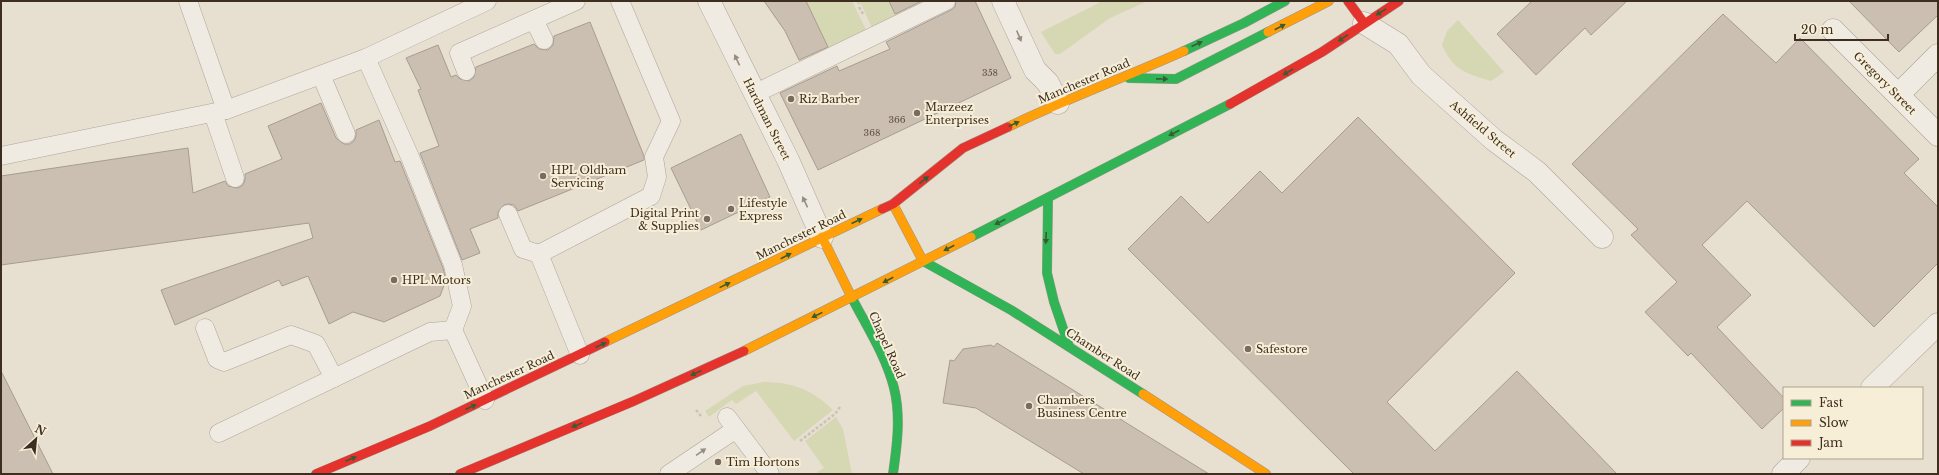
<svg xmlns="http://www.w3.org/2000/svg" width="1939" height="475" viewBox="0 0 1939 475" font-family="'Libre Baskerville',serif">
  <rect width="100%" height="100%" fill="#e7e0d1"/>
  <g fill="#d6d7b3">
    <polygon points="806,1 852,1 867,32 801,64 795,52 824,38"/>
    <polygon points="856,1 889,1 893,10 905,5 907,9 924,1 931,1 873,30 861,4 858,5"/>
    <polygon points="1098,1 1148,1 1110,18 1060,54 1055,54 1041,32 1099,3"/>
    <path d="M1458,20L1504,72L1491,81C1465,73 1454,71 1442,45L1447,31Z"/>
    <path d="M764,382C792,382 813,390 833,410L794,441L756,391L736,404L732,400L709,417L705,411L743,386Z"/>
    <polygon points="836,417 843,429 852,474 818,474 817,472 824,468 805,441"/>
  </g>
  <g fill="#cbbfb2" stroke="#a89c90">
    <polygon points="764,1 806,1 828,47 799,60 785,31"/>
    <polygon points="889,1 922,1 895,14"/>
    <polygon points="956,1 975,1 1011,78 818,170 780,93 837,66 839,71 890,49 886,42 951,10 955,7"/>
    <polygon points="1532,1 1627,1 1591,35 1585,28 1536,75 1497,34"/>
    <polygon points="1849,1 1938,1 1938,15 1899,52"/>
    <polygon points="1723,14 1776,63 1800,38 1919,159 1904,173 1938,207 1938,263 1874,327 1747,201 1702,245 1751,295 1717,327 1784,398 1784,408 1762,429 1691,353 1688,356 1645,312 1677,282 1631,235 1638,229 1572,164"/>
    <polygon points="590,22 644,156 644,160 518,211 514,205 509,204 504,205 498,212 498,218 470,229 480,253 462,260 420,153 439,146 418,90 421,89 406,58 438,45 451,77 456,75 460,79 469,81 474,77 476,67 534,44 539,49 548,50 553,45 554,36"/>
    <polygon points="321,103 336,138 344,144 350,144 354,141 356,136 356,130 379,120 395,162 400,161 443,268 446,280 440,296 384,322 353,312 329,324 308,276 282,286 279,280 175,325 161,290 313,238 309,223 1,265 1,176 188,148 193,193 225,181 228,186 238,188 243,185 245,180 245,174 282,159 268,126"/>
    <polygon points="1358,117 1515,273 1387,402 1435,451 1517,371 1617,474 1354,474 1128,249 1181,196 1208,223 1260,171 1282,193"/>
    <polygon points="741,134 770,197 701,230 671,168"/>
    <polygon points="997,343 1209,474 1084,474 976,408 943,403 950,360 954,361 963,349 991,345 994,347"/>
    <polygon points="1,371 53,474 1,474"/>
  </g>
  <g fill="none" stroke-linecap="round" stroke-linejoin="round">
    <defs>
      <g id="lane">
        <polyline points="188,1 226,110"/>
        <polyline points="534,20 544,40"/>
        <polyline points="366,58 410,157 453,265 462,306 453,330 485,400"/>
        <polyline points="466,71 459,53 576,1"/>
        <polyline points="321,75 346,134"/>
        <polyline points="754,94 946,1"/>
        <polyline points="213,113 235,178"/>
        <polyline points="1,156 226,110 366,58 487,1"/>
        <polyline points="508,214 523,249 539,254"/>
        <polyline points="205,328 217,359 224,362 291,335 316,344 334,378"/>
        <polyline points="580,355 539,254 651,196 657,177 654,157 671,121 620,1"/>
        <polyline points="727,417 770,474"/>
        <polyline points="219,433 430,332 453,330"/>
        <polyline points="669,474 736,429"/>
      </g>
      <g id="street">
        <polyline points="709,1 788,160 822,237"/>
        <polyline points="1003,1 1035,70 1048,83 1058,103"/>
        <polyline points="1364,23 1398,44 1421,75 1494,140 1537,172 1602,237"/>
        <polyline points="1833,30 1938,135"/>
        <polyline points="1898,95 1938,55"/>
        <polyline points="1872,388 1938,324"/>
        <polyline points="1783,474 1799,458"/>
      </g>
      <g id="fast">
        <polyline points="1184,51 1244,23 1285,1"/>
        <polyline points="1129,78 1176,79 1268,32"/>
        <polyline points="1048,199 1047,273 1054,302 1069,346"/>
        <polyline points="971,237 1230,104"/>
        <polyline points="923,261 1011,310 1143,394"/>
        <path d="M852,298C867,327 886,356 894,388C901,416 897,446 893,474"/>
      </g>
      <g id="slow">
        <polyline points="1268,32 1329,1"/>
        <path d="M1008,127C1066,99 1126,77 1184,51"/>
        <polyline points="893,204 923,261"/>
        <polyline points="822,237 852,298"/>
        <polyline points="605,342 882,209"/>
        <polyline points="744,351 971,237"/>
        <polyline points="1143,394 1266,474"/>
      </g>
      <g id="jam">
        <polyline points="1348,1 1364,23"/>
        <polyline points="1230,104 1322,52 1399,1"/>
        <polyline points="882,209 893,204 963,148 1008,127"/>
        <polyline points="316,474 430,426 605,342"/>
        <polyline points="460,474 634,401 744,351"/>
      </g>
    </defs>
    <use href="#lane" stroke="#ada599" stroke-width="19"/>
    <use href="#street" stroke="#ada599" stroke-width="23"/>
    <use href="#fast" stroke="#9c958a" stroke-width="10"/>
    <use href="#slow" stroke="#9c958a" stroke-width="10"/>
    <use href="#jam" stroke="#9c958a" stroke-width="10"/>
    <g stroke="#c8c2b9" stroke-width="2.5" stroke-dasharray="3 2" stroke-linecap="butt">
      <polyline points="859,7 863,14"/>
      <polyline points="696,410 701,416"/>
      <polyline points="800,441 835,414 840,407"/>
    </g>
    <use href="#lane" stroke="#efebe3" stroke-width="18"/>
    <use href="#street" stroke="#efebe3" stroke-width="22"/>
    <use href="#fast" stroke="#30b455" stroke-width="9"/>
    <use href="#slow" stroke="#ff9f0a" stroke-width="9"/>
    <use href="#jam" stroke="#e5322d" stroke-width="9"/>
  </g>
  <defs><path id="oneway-solid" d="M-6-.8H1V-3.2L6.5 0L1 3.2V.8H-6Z"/></defs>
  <g fill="#385d33">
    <use href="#oneway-solid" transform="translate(1381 12) rotate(148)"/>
    <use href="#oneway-solid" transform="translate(1280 27) rotate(-27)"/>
    <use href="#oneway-solid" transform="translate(1343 38) rotate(145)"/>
    <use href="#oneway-solid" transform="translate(1197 44) rotate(-24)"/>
    <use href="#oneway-solid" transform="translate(1288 72) rotate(150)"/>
    <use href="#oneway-solid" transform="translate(1162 79) rotate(1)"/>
    <use href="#oneway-solid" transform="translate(1014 124) rotate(-25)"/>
    <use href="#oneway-solid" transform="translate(1174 133) rotate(153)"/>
    <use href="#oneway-solid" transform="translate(924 180) rotate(-38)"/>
    <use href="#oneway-solid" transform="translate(857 221) rotate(-25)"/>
    <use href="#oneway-solid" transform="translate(1000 222) rotate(154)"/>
    <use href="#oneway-solid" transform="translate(1046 238) rotate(92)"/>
    <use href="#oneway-solid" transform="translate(949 248) rotate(153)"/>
    <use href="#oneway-solid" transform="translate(786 256) rotate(-27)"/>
    <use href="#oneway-solid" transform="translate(888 280) rotate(152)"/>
    <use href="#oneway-solid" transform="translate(725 285) rotate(-26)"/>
    <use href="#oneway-solid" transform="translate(817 315) rotate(154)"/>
    <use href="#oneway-solid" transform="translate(601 345) rotate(-25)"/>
    <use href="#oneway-solid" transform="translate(696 373) rotate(156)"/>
    <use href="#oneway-solid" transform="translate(471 407) rotate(-25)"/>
    <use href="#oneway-solid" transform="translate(577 425) rotate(157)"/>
    <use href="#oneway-solid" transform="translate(351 459) rotate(-23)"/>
  </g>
  <g fill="#968c82">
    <use href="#oneway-solid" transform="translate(1019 36) rotate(67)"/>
    <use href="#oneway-solid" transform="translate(737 60) rotate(-115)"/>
    <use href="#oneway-solid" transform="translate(805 202) rotate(-115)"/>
    <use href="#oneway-solid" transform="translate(701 452) rotate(-35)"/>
  </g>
  <g fill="#786c5e" stroke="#f7eed8" stroke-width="1.5">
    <circle cx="791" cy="99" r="4"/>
    <circle cx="917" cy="113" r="4"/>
    <circle cx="543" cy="176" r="4"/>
    <circle cx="731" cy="209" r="4"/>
    <circle cx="707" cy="219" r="4"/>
    <circle cx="394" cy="280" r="4"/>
    <circle cx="1248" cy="349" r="4"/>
    <circle cx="1029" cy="406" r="4"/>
    <circle cx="718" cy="462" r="4"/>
  </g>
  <g text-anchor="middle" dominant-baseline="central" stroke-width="4" stroke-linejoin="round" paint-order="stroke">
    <g font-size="9" fill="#605244">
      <text x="990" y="72">358</text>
      <text x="897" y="119">366</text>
      <text x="872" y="132">368</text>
    </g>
    <g font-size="11" fill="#3d2e20" stroke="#f7eed8">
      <text transform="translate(1084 81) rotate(-23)">Manchester Road</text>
      <text transform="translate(1885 83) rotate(45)">Gregory Street</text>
      <text transform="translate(767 119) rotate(63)">Hardman Street</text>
      <text transform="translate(1483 129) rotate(40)">Ashfield Street</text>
      <text transform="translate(801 235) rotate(-26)">Manchester Road</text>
      <text transform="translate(887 345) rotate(66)">Chapel Road</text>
      <text transform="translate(1103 354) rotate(33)">Chamber Road</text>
      <text transform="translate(509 375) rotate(-25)">Manchester Road</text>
    </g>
    <g font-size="11" fill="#3d2e20" stroke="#f7eed8" text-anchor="start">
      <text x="799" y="99">Riz Barber</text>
      <text x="925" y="107">Marzeez<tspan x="925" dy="13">Enterprises</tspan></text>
      <text x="551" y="170">HPL Oldham<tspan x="551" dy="13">Servicing</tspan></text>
      <text x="739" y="203">Lifestyle<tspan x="739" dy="13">Express</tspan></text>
      <text x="699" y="213" text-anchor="end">Digital Print<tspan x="699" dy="13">&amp; Supplies</tspan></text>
      <text x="402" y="280">HPL Motors</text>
      <text x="1256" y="349">Safestore</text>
      <text x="1037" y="400">Chambers<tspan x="1037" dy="13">Business Centre</tspan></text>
      <text x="726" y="462">Tim Hortons</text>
    </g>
  </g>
  <rect width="1939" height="475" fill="none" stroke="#3d2e20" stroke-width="4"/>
  <rect x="1783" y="387" width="140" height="72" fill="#f7eed8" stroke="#ada18e"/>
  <rect x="1791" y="400" width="20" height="6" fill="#30b455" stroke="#ada18e"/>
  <text x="1819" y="407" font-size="12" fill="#3d2e20">Fast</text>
  <rect x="1791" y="420" width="20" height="6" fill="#ff9f0a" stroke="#ada18e"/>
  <text x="1819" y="427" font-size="12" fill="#3d2e20">Slow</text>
  <rect x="1791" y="440" width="20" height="6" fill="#e5322d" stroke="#ada18e"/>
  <text x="1819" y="447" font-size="12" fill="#3d2e20">Jam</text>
  <g transform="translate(36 439) rotate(27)" stroke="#f7eed8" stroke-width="3" paint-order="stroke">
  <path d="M0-3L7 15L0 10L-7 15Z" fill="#3d2e20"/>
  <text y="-6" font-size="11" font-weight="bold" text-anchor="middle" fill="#3d2e20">N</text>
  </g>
  <path d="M1795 34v6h93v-6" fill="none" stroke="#3d2e20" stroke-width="2"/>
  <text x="1801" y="34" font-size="12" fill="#3d2e20" stroke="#f7eed8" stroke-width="3" paint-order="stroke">20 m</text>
</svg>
